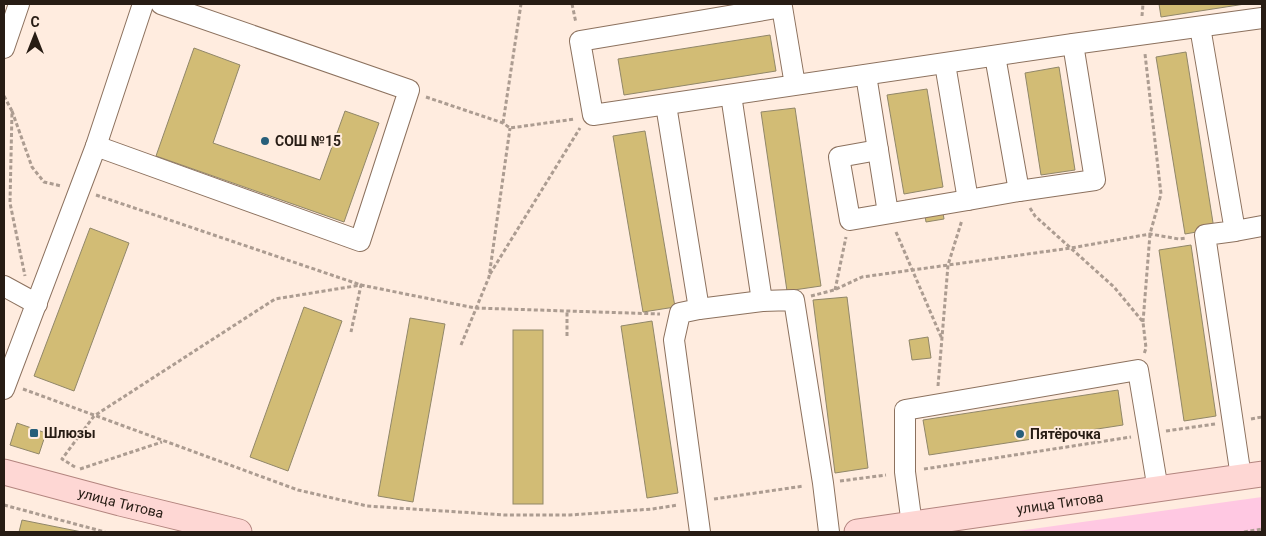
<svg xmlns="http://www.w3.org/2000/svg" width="1266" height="536" viewBox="0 0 1266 536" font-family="Roboto,sans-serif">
  <rect width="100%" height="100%" fill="#ffecdf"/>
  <polygon fill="#ffc8e2" points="1262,497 1262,532 1010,532"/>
  <g fill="#d2bc75" stroke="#918769">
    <polygon points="1159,4 1245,4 1161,17"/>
    <polygon points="770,35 776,71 624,95 618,59"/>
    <polygon points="194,48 240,65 213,143 320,180 345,111 379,123 344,222 156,156"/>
    <polygon points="1186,52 1214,229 1185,234 1156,57"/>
    <polygon points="1059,67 1075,170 1041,175 1025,73"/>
    <polygon points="927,89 943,187 904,194 887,95"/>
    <polygon points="795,108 821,286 787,291 761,112"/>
    <polygon points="645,131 675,307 643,312 613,136"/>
    <polygon points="942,207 944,219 926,222 924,210"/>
    <polygon points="90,228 129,243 74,391 34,376"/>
    <polygon points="1191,245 1216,416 1184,421 1159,250"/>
    <polygon points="847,297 868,468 835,473 813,300"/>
    <polygon points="304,307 342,321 288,471 250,457"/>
    <polygon points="410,318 445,324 413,502 378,496"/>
    <polygon points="652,321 678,493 647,498 621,326"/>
    <rect x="513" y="330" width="30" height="174"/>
    <polygon points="928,337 931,358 912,360 909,340"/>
    <polygon points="1118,390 1123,425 929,455 923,420"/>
    <polygon points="17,423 46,433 39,454 10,445"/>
    <polygon points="22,520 82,532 19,532"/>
  </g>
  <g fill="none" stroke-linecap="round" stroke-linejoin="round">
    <defs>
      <g id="minor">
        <polyline points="1200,27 1235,231 1205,235 1241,477"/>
        <polyline points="4,48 19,4"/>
        <polyline points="945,64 968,200 1019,191 995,56"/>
        <polyline points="866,75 888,213"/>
        <polyline points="795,85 782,7 580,41 593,115 1073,44 1262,18"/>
        <polyline points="731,95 762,301 794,300 823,483 829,532"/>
        <polyline points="666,105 699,309 680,313 674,340 700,532"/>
        <polyline points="96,146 360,241 409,90 161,4"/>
        <polyline points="878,150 839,157 850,220 968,200"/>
        <polyline points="1019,191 1095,180 1073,44"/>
        <polyline points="1235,231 1262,226"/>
        <polyline points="4,286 37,304"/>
        <polyline points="699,309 762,301"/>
        <polyline points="4,389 96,146 143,4"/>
        <polyline points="912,525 905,472 905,410 1138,370 1158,490"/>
      </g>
      <g id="major">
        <path id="s1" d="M4,472L120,503L239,532"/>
        <path id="s2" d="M857,532L1262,474"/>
      </g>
    </defs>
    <use href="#minor" stroke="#8c715e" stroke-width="22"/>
    <use href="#major" stroke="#b3857f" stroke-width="27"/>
    <g stroke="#ac9c91" stroke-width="3" stroke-dasharray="4 2.5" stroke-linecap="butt">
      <polyline points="572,4 576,23"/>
      <polyline points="1142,16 1143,4"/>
      <polyline points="4,96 12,111 10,203 25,276"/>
      <polyline points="426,97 503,123 510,128 575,119"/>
      <polyline points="12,111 32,167 44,182 61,186"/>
      <polyline points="503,123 521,4"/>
      <polyline points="96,195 361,285 475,308 660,314"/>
      <polyline points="1030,208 1035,216 1114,287 1143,322 1146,348 1144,354"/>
      <polyline points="896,232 942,339"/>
      <polyline points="490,274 580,128"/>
      <polyline points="835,290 846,237"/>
      <polyline points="811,296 834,290 862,277 1071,248 1150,234 1179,239 1187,238"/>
      <polyline points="1143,322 1150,234 1161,194 1145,54"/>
      <polyline points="567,336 567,311"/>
      <polyline points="461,345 489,277 510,128"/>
      <polyline points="938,386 948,265 962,220"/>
      <polyline points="23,389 298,490 367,506 505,515 570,515 652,509 678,505"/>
      <polyline points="1251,419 1262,417"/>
      <polyline points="1166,431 1215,424"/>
      <polyline points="75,467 62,459 94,416 275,299 361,285 351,332"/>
      <polyline points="80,469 162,442"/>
      <polyline points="924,469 1131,437"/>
      <polyline points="840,481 886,475"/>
      <polyline points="714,499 804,486"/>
      <polyline points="4,505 105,532"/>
      <polyline points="1244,532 1262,529"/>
    </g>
    <use href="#minor" stroke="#fff" stroke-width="20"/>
    <use href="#major" stroke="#fed7d4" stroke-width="25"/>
  </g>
  <g fill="#285f7a" stroke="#ffecdf" stroke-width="2">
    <circle cx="265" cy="141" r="5"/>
    <rect x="29" y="428" width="10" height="10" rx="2.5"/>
    <circle cx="1020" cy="434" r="5"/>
  </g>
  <g text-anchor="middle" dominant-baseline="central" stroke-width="4" stroke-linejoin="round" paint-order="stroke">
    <g font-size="14" font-weight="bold" fill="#271c14" stroke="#ffecdf" text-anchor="start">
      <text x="275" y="141">СОШ №15</text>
      <text x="44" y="433">Шлюзы</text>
      <text x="1030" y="434">Пятёрочка</text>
    </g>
    <g font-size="14" fill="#271c14" stroke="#ffecdf">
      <text stroke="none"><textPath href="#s1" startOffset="121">улица Титова</textPath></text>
      <text stroke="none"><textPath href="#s2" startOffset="205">улица Титова</textPath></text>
    </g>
  </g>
  <rect width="1266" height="536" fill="none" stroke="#271c14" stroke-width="10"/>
  <g transform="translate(35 35)" stroke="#ffecdf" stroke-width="4" paint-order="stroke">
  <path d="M0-4L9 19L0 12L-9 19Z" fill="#271c14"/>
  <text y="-8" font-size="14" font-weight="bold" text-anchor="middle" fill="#271c14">С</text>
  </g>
</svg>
